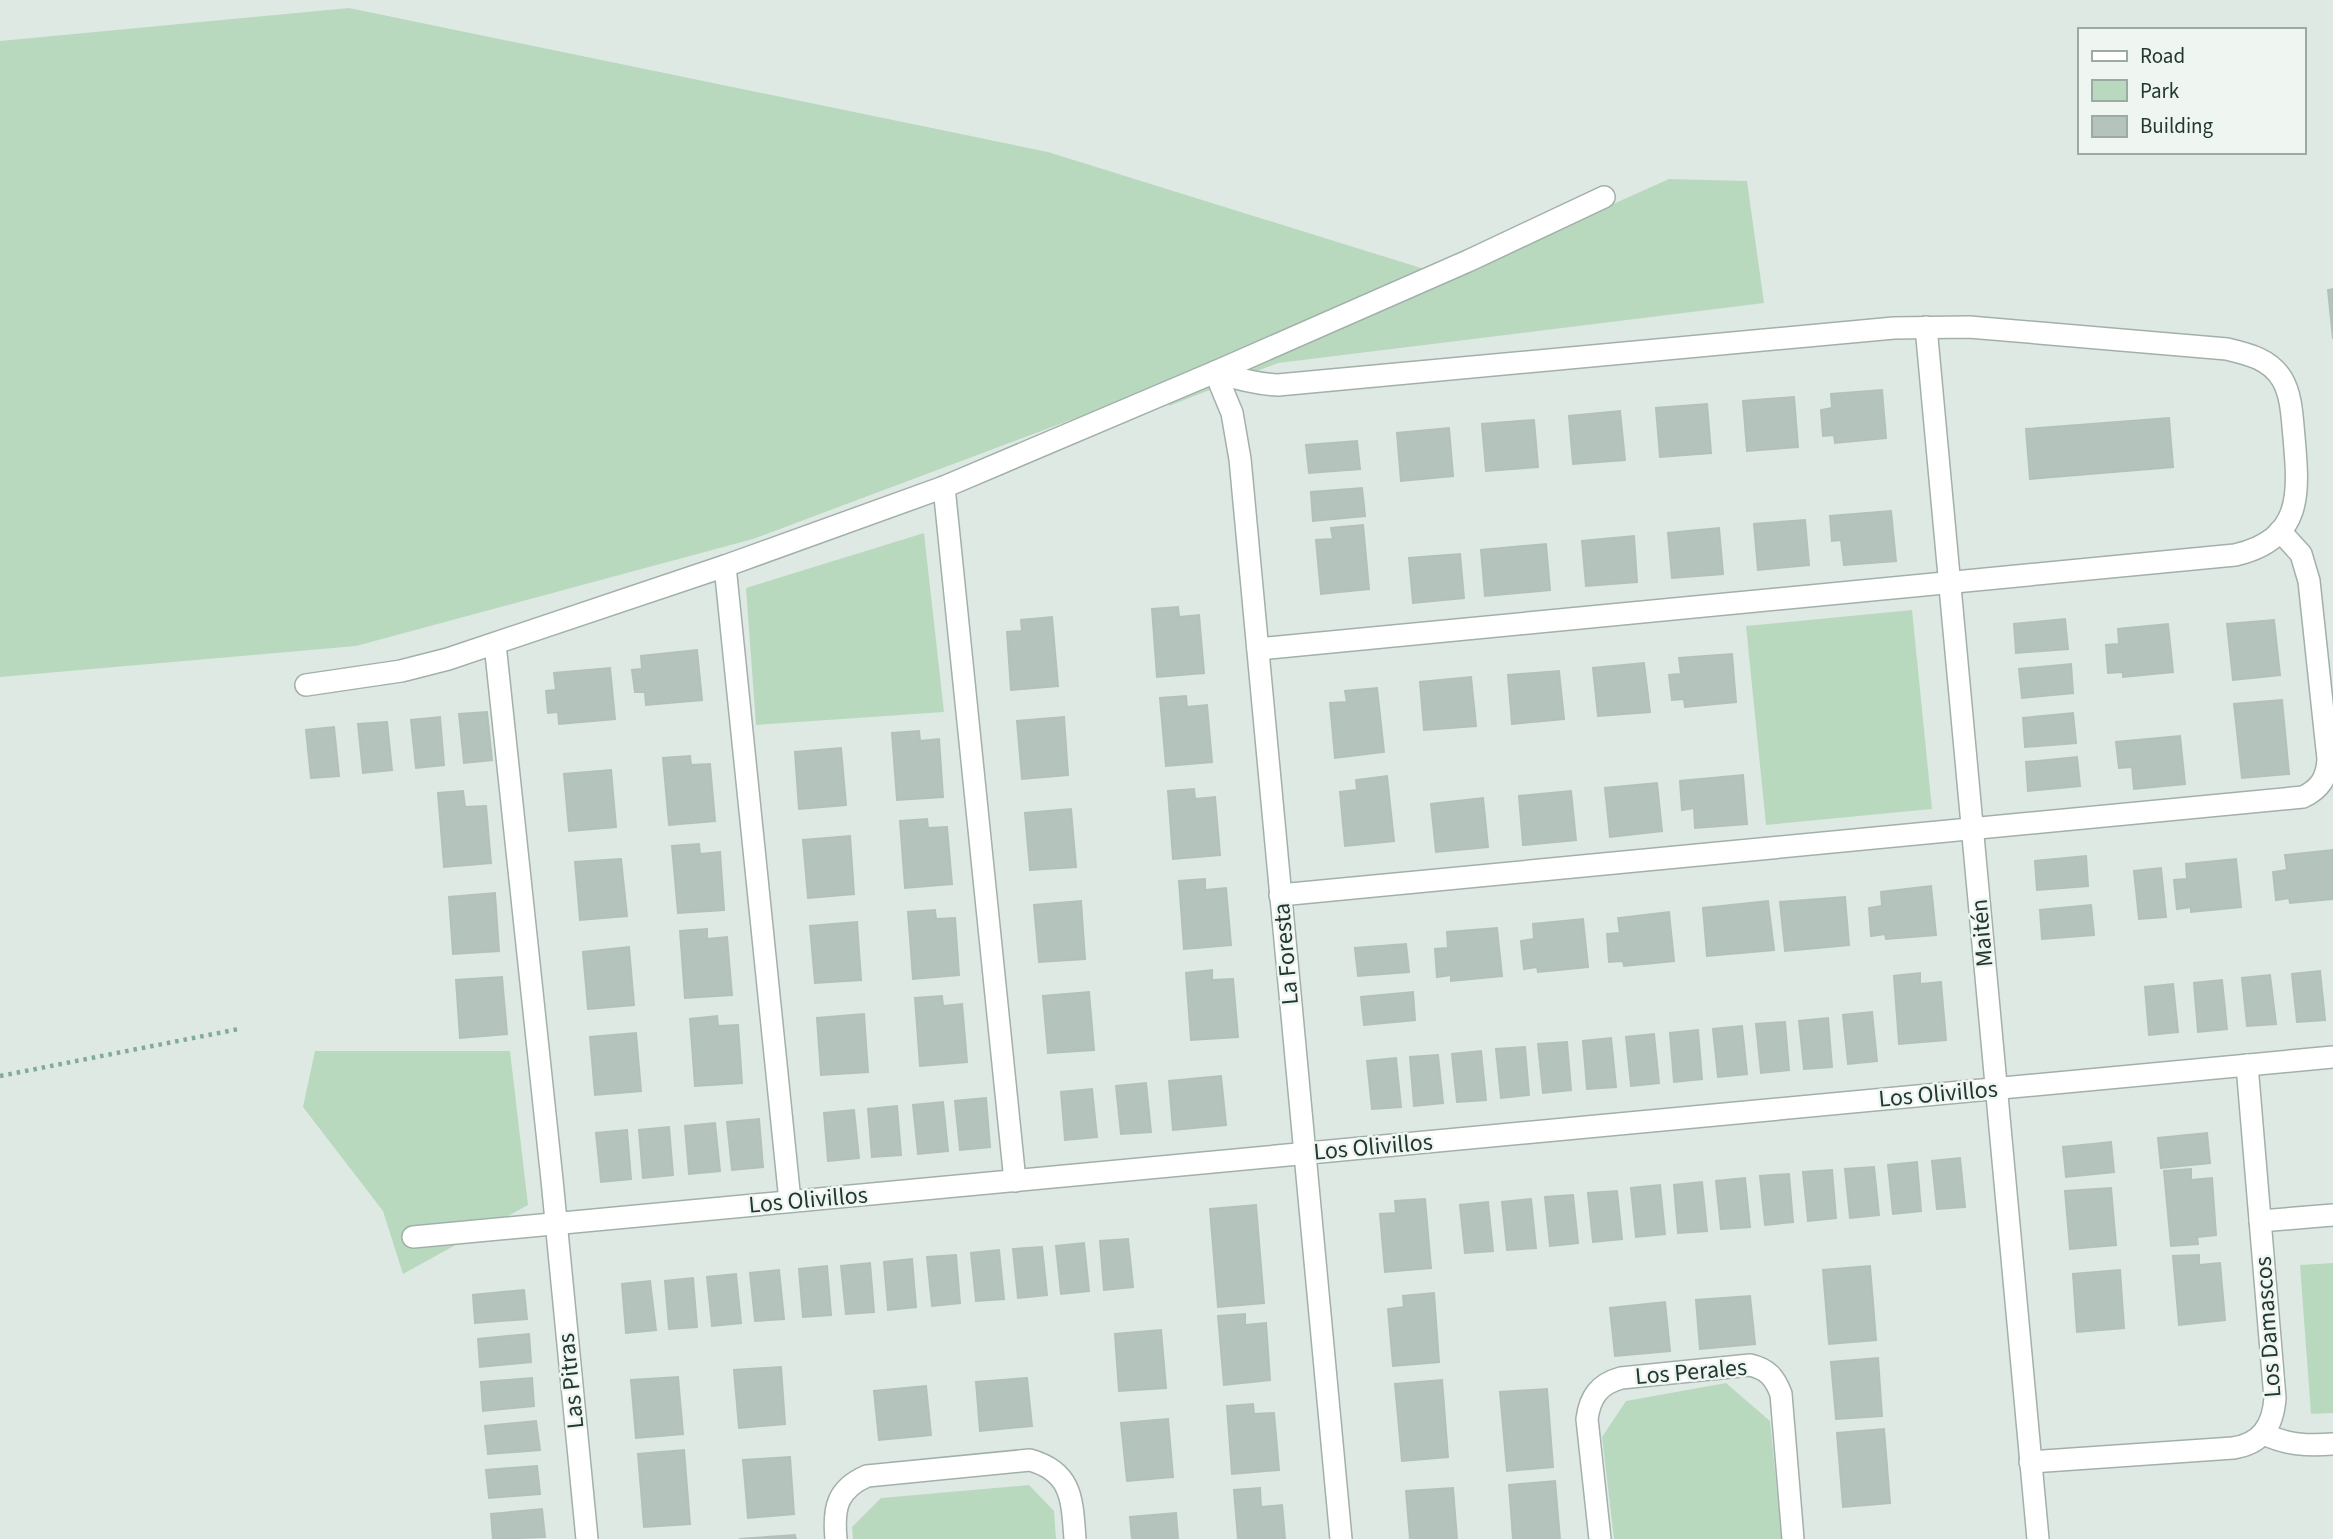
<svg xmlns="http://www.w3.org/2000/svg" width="2333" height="1539" viewBox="0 0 2333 1539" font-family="'Source Sans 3',sans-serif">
  <rect width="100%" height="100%" fill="#dfe9e4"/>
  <g fill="#b9d9bf">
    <polygon points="349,8 1048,152 1450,277 1669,179 1747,181 1764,303 1278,363 1169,406 1164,385 753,539 356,646 0,677 0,41"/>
    <polygon points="924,533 944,712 756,725 746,588"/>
    <polygon points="1912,610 1932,809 1766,825 1746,626"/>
    <polygon points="315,1051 510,1051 528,1205 403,1274 383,1211 303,1107"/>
    <polygon points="2333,1263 2333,1413 2311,1414 2300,1265"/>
    <polygon points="1726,1383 1770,1421 1782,1539 1614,1539 1602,1437 1626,1401"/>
    <polygon points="1029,1485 1054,1511 1056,1539 853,1539 852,1527 881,1498"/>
  </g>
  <g fill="#b4c3bc" stroke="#b2c2ba" stroke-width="2">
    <polygon points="2333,289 2333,339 2328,290"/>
    <polygon points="1882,390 1886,438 1835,443 1834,435 1823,436 1821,410 1832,408 1831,394"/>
    <polygon points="1794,397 1798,447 1747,451 1743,401"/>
    <polygon points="1707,404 1711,453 1660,457 1656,408"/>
    <polygon points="1620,411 1625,460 1573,464 1569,416"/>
    <polygon points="2169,418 2173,467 2030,479 2026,429"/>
    <polygon points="1534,420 1538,467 1486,471 1482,424"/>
    <polygon points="1449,428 1453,476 1401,481 1397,433"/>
    <polygon points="1357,441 1360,469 1309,473 1306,445"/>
    <polygon points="1362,488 1365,516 1313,521 1311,492"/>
    <polygon points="1891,511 1896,561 1844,565 1841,540 1832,541 1830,516"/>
    <polygon points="1805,520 1809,565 1758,570 1754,524"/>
    <polygon points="1363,525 1369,589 1321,594 1316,540 1333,539 1331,528"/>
    <polygon points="1719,528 1723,574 1672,578 1668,533"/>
    <polygon points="1634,536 1637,582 1586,586 1582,541"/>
    <polygon points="1546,544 1550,590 1485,596 1481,550"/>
    <polygon points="1460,554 1464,598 1413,603 1409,558"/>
    <polygon points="1178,607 1179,617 1199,615 1204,673 1157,677 1152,609"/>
    <polygon points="1052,617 1058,686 1011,690 1007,632 1022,631 1021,620"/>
    <polygon points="2065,619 2068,649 2016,653 2014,624"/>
    <polygon points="2274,620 2280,675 2233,680 2227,624"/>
    <polygon points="2168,624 2173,672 2123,677 2123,672 2108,673 2106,645 2119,644 2118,629"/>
    <polygon points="697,650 702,700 646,705 645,692 635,692 632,670 642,669 641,656"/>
    <polygon points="1732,654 1736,702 1685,707 1684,699 1672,700 1669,675 1681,674 1679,658"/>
    <polygon points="1644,663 1650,712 1598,716 1593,668"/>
    <polygon points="2071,664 2073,693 2022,698 2019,669"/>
    <polygon points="610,668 615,719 559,724 558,712 548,713 546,691 556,690 554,673"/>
    <polygon points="1559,671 1564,719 1512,724 1508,675"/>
    <polygon points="1471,677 1476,726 1424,730 1420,682"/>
    <polygon points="1377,688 1384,752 1335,758 1330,703 1347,702 1345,691"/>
    <polygon points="1186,696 1187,707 1207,705 1212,762 1166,766 1160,698"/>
    <polygon points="2282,700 2289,774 2242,778 2234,704"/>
    <polygon points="487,712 492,760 464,763 459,714"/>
    <polygon points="2073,713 2076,743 2025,747 2023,718"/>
    <polygon points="440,717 444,765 416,768 411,720"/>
    <polygon points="1064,717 1068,775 1022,779 1017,721"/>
    <polygon points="387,722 392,770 363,773 358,724"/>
    <polygon points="334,727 339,776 311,778 306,730"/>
    <polygon points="919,731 920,741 939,739 943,797 897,800 892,733"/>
    <polygon points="2180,736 2185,784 2134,789 2132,767 2119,768 2116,742"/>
    <polygon points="841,748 846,805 799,809 795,752"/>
    <polygon points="690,756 691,765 710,764 715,821 669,825 663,758"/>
    <polygon points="2077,757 2080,786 2028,791 2026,762"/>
    <polygon points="611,770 616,827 569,831 564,774"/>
    <polygon points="1743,775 1747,824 1695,828 1694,808 1682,810 1680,781"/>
    <polygon points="1387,776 1394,841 1345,846 1340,792 1357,790 1356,780"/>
    <polygon points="1657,783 1662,831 1610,837 1605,788"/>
    <polygon points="1194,789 1195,799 1215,797 1220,855 1173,859 1168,791"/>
    <polygon points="463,791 465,807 486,806 491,863 444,867 438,793"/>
    <polygon points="1571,791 1576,840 1523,845 1519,796"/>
    <polygon points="1483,798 1488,847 1436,852 1431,804"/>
    <polygon points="1071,809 1076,867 1030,870 1025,813"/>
    <polygon points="927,819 928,828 947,827 952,884 905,888 900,821"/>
    <polygon points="850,836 854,894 808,898 803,840"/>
    <polygon points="699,844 700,854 720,852 724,910 678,913 672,846"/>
    <polygon points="2333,850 2333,899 2290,903 2289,898 2276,900 2273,872 2287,870 2285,855"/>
    <polygon points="2086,856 2088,886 2037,890 2035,861"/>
    <polygon points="621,859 627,916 580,920 575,862"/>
    <polygon points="2236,859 2241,907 2191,912 2191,907 2177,909 2174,880 2187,879 2186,864"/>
    <polygon points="2161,868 2166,917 2139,919 2134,871"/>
    <polygon points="1205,879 1205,890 1226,888 1231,945 1184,949 1179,881"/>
    <polygon points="1931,886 1936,935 1886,939 1885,934 1871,936 1869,908 1882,906 1881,892"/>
    <polygon points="495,893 499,951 453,954 449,897"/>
    <polygon points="1845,897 1849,945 1785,951 1780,902"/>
    <polygon points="1081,901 1085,959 1039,962 1034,905"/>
    <polygon points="1768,901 1774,950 1707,956 1703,908"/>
    <polygon points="2091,905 2094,935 2042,939 2040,910"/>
    <polygon points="935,910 936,919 955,918 959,975 913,979 908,912"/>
    <polygon points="1669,912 1674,961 1624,966 1623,961 1609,962 1607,934 1620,933 1618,918"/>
    <polygon points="1583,919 1588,967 1538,972 1537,967 1524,969 1521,941 1534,939 1533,924"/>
    <polygon points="857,922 861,980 815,983 810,926"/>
    <polygon points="1497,928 1502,976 1451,981 1451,975 1437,977 1435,949 1448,948 1447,932"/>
    <polygon points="707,929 707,939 727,937 732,995 685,998 680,931"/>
    <polygon points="1406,944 1409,972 1358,976 1355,948"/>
    <polygon points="629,947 634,1005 588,1009 583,952"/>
    <polygon points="1212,970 1212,980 1233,979 1238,1037 1191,1040 1186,973"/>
    <polygon points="2320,971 2325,1020 2297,1022 2292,974"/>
    <polygon points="1920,973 1920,984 1941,982 1946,1040 1899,1044 1894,976"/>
    <polygon points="2270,975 2276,1024 2247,1026 2242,978"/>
    <polygon points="502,977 507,1034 460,1038 456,980"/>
    <polygon points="2222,980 2227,1029 2198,1032 2194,983"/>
    <polygon points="2173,984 2178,1032 2149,1035 2145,987"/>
    <polygon points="1089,992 1094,1050 1048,1053 1043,996"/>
    <polygon points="1413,992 1415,1020 1364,1025 1361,997"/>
    <polygon points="942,996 943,1006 962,1004 967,1062 920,1066 915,998"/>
    <polygon points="1872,1012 1877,1061 1848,1064 1843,1015"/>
    <polygon points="864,1014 868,1072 821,1075 817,1018"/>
    <polygon points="717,1016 718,1026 738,1025 742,1083 695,1086 690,1019"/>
    <polygon points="1828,1018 1832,1067 1804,1069 1799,1021"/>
    <polygon points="1785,1022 1789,1070 1761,1073 1756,1024"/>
    <polygon points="1742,1026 1747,1074 1718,1077 1713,1029"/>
    <polygon points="1698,1030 1702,1079 1674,1082 1670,1033"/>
    <polygon points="636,1033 641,1091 595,1095 590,1037"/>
    <polygon points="1654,1034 1659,1083 1631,1086 1626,1037"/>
    <polygon points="1611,1038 1616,1087 1587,1089 1583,1041"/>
    <polygon points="1567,1042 1571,1090 1543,1093 1538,1044"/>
    <polygon points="1525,1047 1529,1095 1501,1098 1496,1049"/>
    <polygon points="1481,1051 1486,1100 1457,1102 1452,1054"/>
    <polygon points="1438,1055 1443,1103 1414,1106 1410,1057"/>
    <polygon points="1396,1058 1401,1107 1372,1109 1367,1061"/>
    <polygon points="1221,1076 1226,1125 1173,1130 1169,1081"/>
    <polygon points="1146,1083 1151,1132 1121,1134 1116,1086"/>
    <polygon points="1092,1089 1097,1137 1065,1140 1061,1092"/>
    <polygon points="986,1098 990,1147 960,1150 955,1101"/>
    <polygon points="943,1102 948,1151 918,1154 913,1105"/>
    <polygon points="897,1106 901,1155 872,1157 868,1109"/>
    <polygon points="854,1110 859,1158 828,1161 824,1113"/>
    <polygon points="759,1119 763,1167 732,1170 727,1122"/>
    <polygon points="715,1123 720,1171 689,1174 685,1126"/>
    <polygon points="669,1127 673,1175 643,1178 639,1130"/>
    <polygon points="627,1130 631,1179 601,1182 596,1133"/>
    <polygon points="2207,1133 2210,1163 2161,1168 2158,1138"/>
    <polygon points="2111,1142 2114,1172 2066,1177 2063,1147"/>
    <polygon points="1960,1158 1965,1207 1937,1209 1932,1161"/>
    <polygon points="1917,1162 1921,1211 1893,1214 1888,1165"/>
    <polygon points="1874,1167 1879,1215 1850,1218 1845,1169"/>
    <polygon points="2191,1169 2191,1180 2212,1178 2216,1235 2197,1237 2198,1244 2171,1246 2164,1171"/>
    <polygon points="1832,1170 1836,1218 1808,1221 1803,1172"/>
    <polygon points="1789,1174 1793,1222 1765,1225 1760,1176"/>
    <polygon points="1745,1178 1750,1227 1721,1229 1716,1181"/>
    <polygon points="1702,1182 1707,1231 1678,1233 1674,1185"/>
    <polygon points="1660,1185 1665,1234 1636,1237 1631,1188"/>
    <polygon points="2111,1188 2116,1245 2070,1249 2065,1191"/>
    <polygon points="1617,1191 1622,1239 1593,1242 1588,1193"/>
    <polygon points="1573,1195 1578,1243 1550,1246 1545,1197"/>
    <polygon points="1425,1199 1431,1268 1385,1272 1380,1214 1396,1213 1395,1201"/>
    <polygon points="1531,1199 1536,1248 1507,1250 1502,1202"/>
    <polygon points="1488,1202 1493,1251 1465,1253 1460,1205"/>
    <polygon points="1256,1205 1264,1303 1218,1307 1210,1209"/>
    <polygon points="1128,1239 1133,1287 1104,1290 1100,1241"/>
    <polygon points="1084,1243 1089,1291 1061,1294 1056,1246"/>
    <polygon points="1042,1247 1047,1295 1018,1298 1013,1249"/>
    <polygon points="999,1250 1004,1299 976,1301 971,1253"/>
    <polygon points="956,1255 960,1303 932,1306 927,1257"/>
    <polygon points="2199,1255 2199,1265 2220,1263 2225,1320 2179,1325 2173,1256"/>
    <polygon points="912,1259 916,1307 888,1310 884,1262"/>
    <polygon points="870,1263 874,1312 846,1314 841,1266"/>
    <polygon points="827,1266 831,1315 803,1317 799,1269"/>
    <polygon points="1870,1266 1876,1340 1829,1344 1823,1270"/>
    <polygon points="779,1270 784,1319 755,1321 750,1273"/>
    <polygon points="2120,1270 2124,1328 2077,1332 2073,1274"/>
    <polygon points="736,1274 741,1323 712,1326 707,1277"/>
    <polygon points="693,1278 697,1327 669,1329 665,1281"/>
    <polygon points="650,1281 656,1330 626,1333 622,1284"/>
    <polygon points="524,1290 527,1319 475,1323 473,1295"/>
    <polygon points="1434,1293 1439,1362 1393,1366 1388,1309 1404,1307 1403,1296"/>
    <polygon points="1750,1296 1755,1344 1700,1349 1696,1300"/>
    <polygon points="1665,1302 1670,1351 1615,1356 1610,1308"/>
    <polygon points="1245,1314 1245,1325 1266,1323 1270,1380 1224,1385 1218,1316"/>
    <polygon points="1161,1330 1166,1388 1119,1391 1115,1334"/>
    <polygon points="529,1334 531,1362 480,1367 478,1339"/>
    <polygon points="1878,1358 1882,1416 1836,1419 1831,1362"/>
    <polygon points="781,1367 785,1424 739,1428 734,1370"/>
    <polygon points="678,1377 683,1434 636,1438 631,1380"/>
    <polygon points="532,1378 534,1406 483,1411 481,1382"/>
    <polygon points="1027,1378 1032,1426 980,1431 976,1382"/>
    <polygon points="1442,1380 1448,1457 1402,1461 1395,1384"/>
    <polygon points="926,1386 931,1435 879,1440 874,1391"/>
    <polygon points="1547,1389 1553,1467 1507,1471 1500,1392"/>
    <polygon points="1253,1404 1254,1414 1274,1413 1279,1470 1232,1474 1227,1406"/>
    <polygon points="1168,1419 1173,1477 1127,1481 1121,1423"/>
    <polygon points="536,1421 540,1450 488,1454 485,1426"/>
    <polygon points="1884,1429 1890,1503 1843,1507 1837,1433"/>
    <polygon points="684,1450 690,1524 644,1527 638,1454"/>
    <polygon points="790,1457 794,1514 748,1518 743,1460"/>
    <polygon points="537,1466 540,1494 489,1498 486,1470"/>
    <polygon points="1555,1481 1560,1539 1513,1539 1509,1485"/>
    <polygon points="1260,1488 1261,1507 1282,1505 1285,1539 1238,1539 1234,1490"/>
    <polygon points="1453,1488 1457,1539 1410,1539 1406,1491"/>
    <polygon points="542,1509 545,1537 493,1539 491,1514"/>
    <polygon points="1176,1513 1178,1539 1132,1539 1130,1517"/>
    <polygon points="795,1535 796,1539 739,1539"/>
  </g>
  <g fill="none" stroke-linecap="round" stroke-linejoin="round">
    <defs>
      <g id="street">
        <polyline points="1926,327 2038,1539"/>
        <path d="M1215,372C1237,379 1256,384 1278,385L1894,328L1969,327L2227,349C2248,354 2270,359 2282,379C2292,396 2292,418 2294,437C2299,494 2303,539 2235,555L1258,649"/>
        <polyline points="1215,372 1232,413 1240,459 1341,1539"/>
        <polyline points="944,487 1015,1181"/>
        <polyline points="725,566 790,1201"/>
        <polyline points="495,644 552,1180 587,1539"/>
        <polyline points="306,685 401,671 448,659 725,566 944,487 1215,372 1468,261 1604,197"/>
        <path d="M1280,895L2303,797C2320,789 2327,778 2328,759L2309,581L2301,554L2280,531"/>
        <polyline points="2260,1221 2333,1215"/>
        <polyline points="413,1237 2333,1057"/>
        <path d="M2264,1434C2287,1445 2308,1446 2333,1444"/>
        <path d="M2030,1462L2233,1448C2261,1444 2273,1426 2275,1398L2247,1065"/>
        <path d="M836,1539C833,1508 837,1489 867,1476L1030,1460C1073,1472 1072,1501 1075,1539"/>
        <path d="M1600,1539L1587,1419C1590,1397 1599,1384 1621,1378L1750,1365C1768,1369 1775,1378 1781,1394L1793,1539"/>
      </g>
    </defs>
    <use href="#street" stroke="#a2b0aa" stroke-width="24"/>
    <polyline stroke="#81aa9b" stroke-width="4.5" stroke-dasharray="3.5 5" stroke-linecap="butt" points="0,1076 239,1029"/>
    <use href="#street" stroke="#fff" stroke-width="21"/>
  </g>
  <g text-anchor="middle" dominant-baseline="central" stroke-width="5" stroke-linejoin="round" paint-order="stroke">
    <g font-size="24" fill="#213730" stroke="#eff6f2">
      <text transform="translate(1982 933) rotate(-95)">Maitén</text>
      <text transform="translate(1286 954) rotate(-95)">La Foresta</text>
      <text transform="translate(1938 1094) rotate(-5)">Los Olivillos</text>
      <text transform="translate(1373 1147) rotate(-5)">Los Olivillos</text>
      <text transform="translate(808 1200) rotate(-5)">Los Olivillos</text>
      <text transform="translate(2268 1327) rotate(-94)">Los Damascos</text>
      <text transform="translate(1691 1372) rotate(-5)">Los Perales</text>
      <text transform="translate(571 1381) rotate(-96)">Las Pitras</text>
    </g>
  </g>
  <rect x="2078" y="28" width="228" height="126" fill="#eff6f2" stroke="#9daaa4" stroke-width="2"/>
  <rect x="2092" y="51" width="35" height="10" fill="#ffffff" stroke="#9daaa4" stroke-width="2"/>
  <text x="2140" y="63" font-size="21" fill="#213730">Road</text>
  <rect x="2092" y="80" width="35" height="21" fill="#b9d9bf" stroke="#9daaa4" stroke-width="2"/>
  <text x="2140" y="98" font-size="21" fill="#213730">Park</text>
  <rect x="2092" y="116" width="35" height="21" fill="#b4c3bc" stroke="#9daaa4" stroke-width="2"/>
  <text x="2140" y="133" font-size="21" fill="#213730">Building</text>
</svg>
